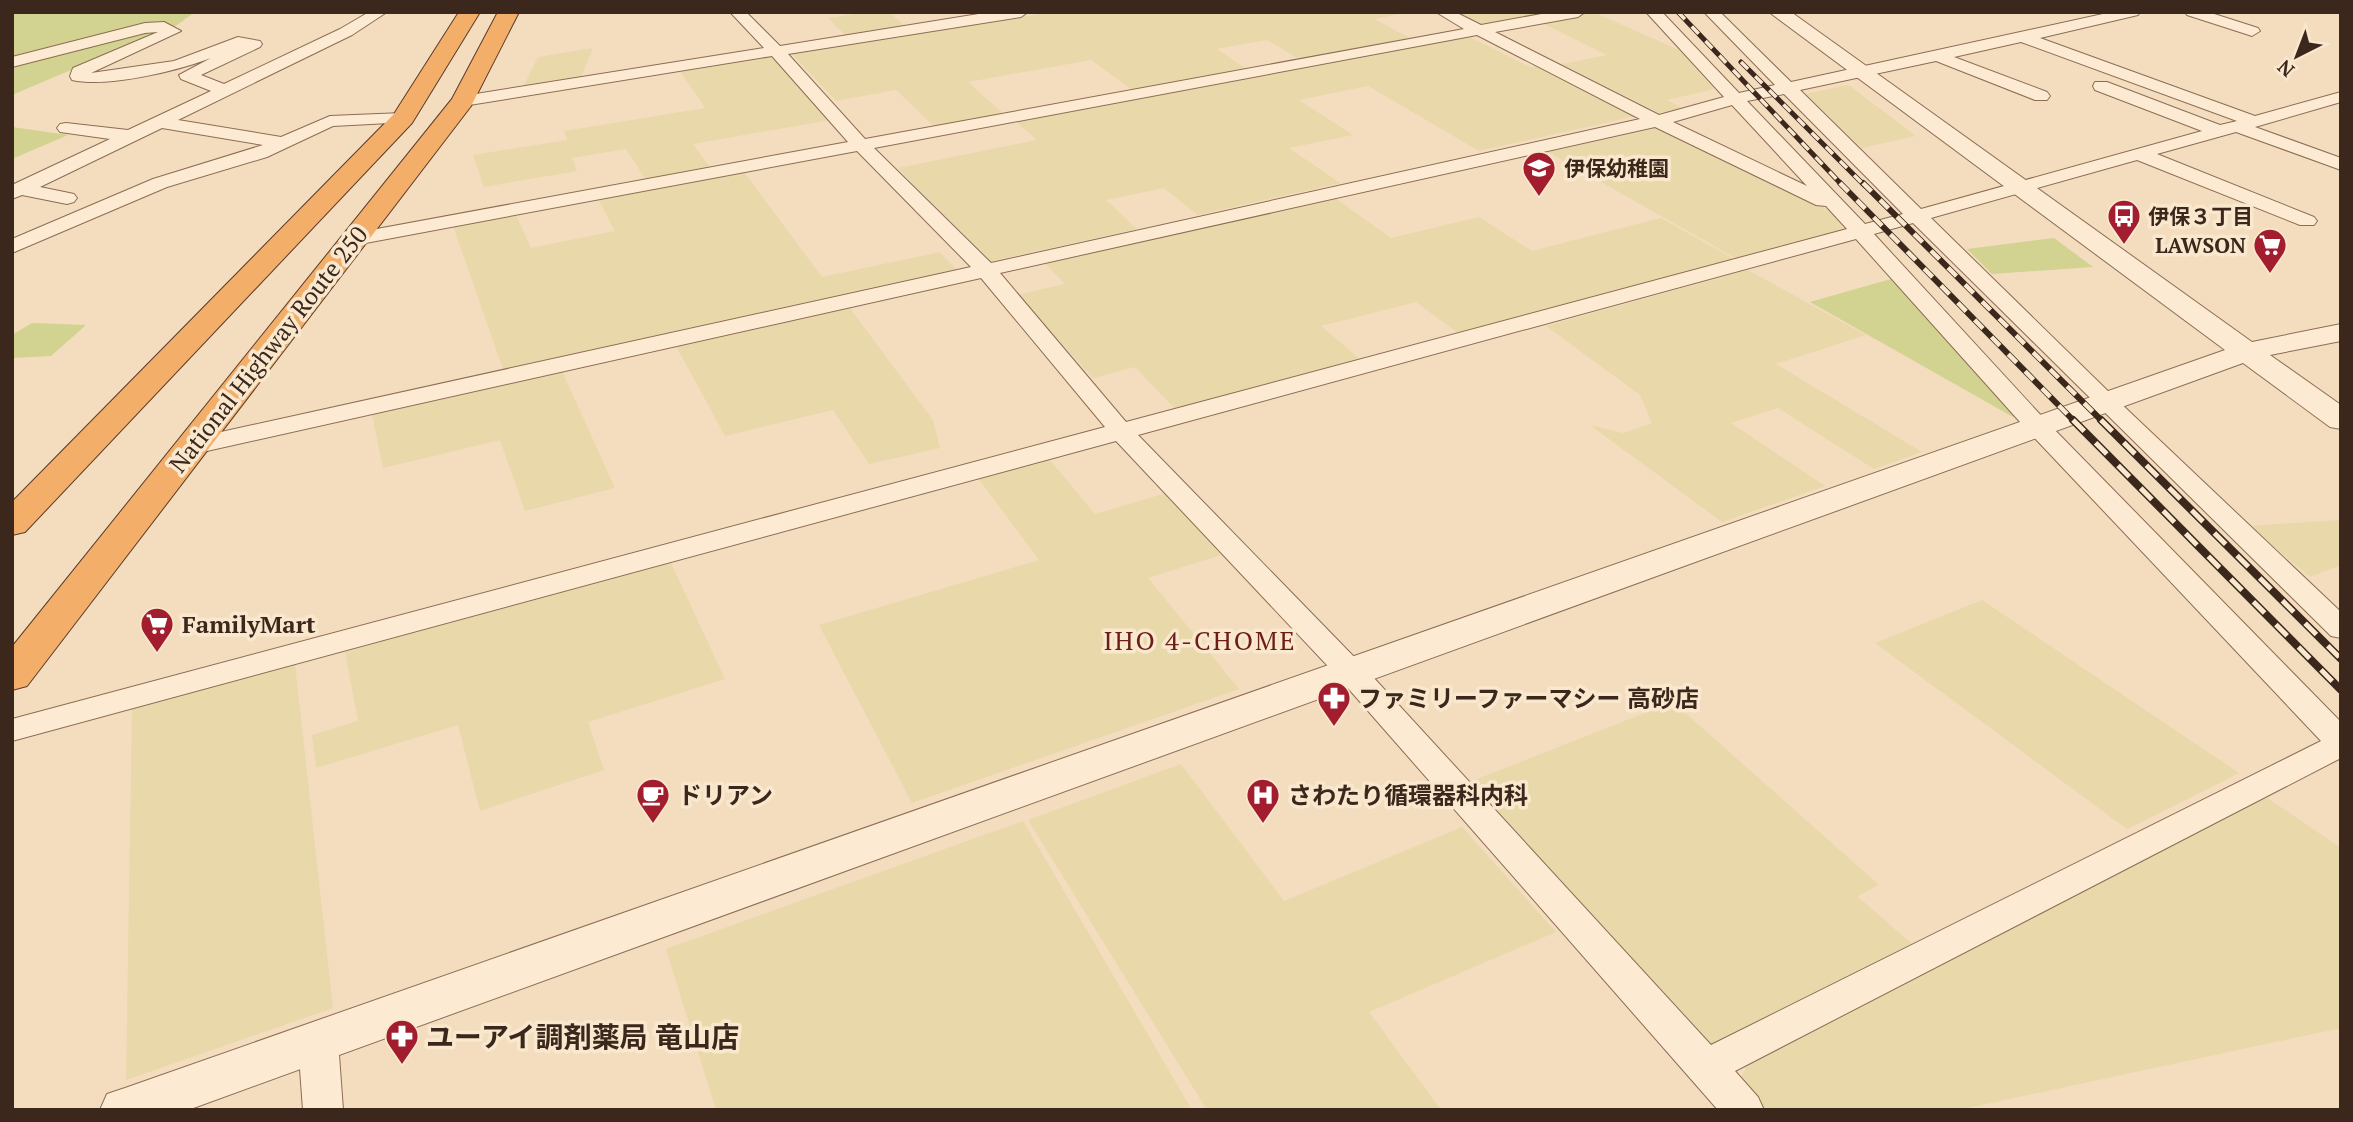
<svg xmlns="http://www.w3.org/2000/svg" width="2353" height="1122" viewBox="0 0 2353 1122" font-family="'PT Serif','Noto Sans JP',serif">
  <rect width="100%" height="100%" fill="#f3ddbe"/>
  <g fill="#e9d8aa">
    <polygon points="869,12 889,12 907,28 848,38 828,18"/>
    <polygon points="1051,12 1410,12 1374,19 1410,38 1299,59 1267,40 1217,49 1248,70 1134,91 1091,60 968,82 1005,115 936,128 896,90 836,101 792,54"/>
    <polygon points="1456,12 1559,12 1484,26"/>
    <polygon points="1593,12 1679,50 1714,89 1667,100 1682,108 1659,113 1562,64 1607,55 1540,22"/>
    <polygon points="1466,35 1530,67 1540,65 1641,115 1479,151 1368,86 1299,100 1353,135 1289,148 1340,183 1198,215 1164,188 1106,200 1137,229 987,262 898,168 1037,140 1014,120"/>
    <polygon points="593,48 581,77 523,87 538,57"/>
    <polygon points="774,56 830,120 693,144 711,169 646,180 626,149 572,158 577,171 484,187 473,155 567,140 564,131 705,108 680,71"/>
    <polygon points="1847,85 1850,86 1916,136 1862,148 1806,94"/>
    <polygon points="1662,127 1833,212 1844,230 1737,259 1548,152"/>
    <polygon points="744,172 822,277 940,252 956,269 503,369 453,226 516,215 531,248 615,231 598,199"/>
    <polygon points="1335,198 1391,238 1479,217 1532,251 1661,218 1734,259 1458,333 1416,302 1321,326 1360,359 1175,409 1135,367 1093,378 1017,295 1065,284 1045,263"/>
    <polygon points="1748,270 1866,335 1776,364 1922,452 1874,469 1778,408 1731,423 1825,486 1722,522 1590,425 1623,433 1652,423 1640,395 1546,326"/>
    <polygon points="849,307 933,420 940,448 869,464 833,410 725,436 676,346"/>
    <polygon points="562,371 615,488 525,511 500,440 383,468 372,414"/>
    <polygon points="1049,459 1095,514 1166,493 1221,555 1148,578 1239,689 912,803 819,625 1039,560 978,478"/>
    <polygon points="2338,520 2341,521 2341,565 2310,577 2249,526"/>
    <polygon points="670,561 725,679 588,722 604,770 480,811 458,725 316,768 312,735 358,721 345,652"/>
    <polygon points="1982,600 2239,773 2127,829 1875,643"/>
    <polygon points="295,664 333,1008 126,1080 132,708"/>
    <polygon points="1673,702 1879,885 1857,896 1912,944 1709,1045 1467,783"/>
    <polygon points="1181,764 1284,901 1462,827 1556,932 1369,1012 1441,1110 1207,1110 1028,820"/>
    <polygon points="2266,797 2341,848 2341,1028 1958,1110 1764,1110 1738,1083 1748,1063"/>
    <polygon points="1023,821 1192,1110 716,1110 666,949"/>
  </g>
  <g fill="#d2d291">
    <polygon points="12,12 195,12 177,25 12,95"/>
    <polygon points="12,127 68,135 12,159"/>
    <polygon points="2054,238 2093,267 1992,274 1967,249"/>
    <polygon points="1891,279 2024,416 2013,417 1810,302"/>
    <polygon points="32,323 86,325 51,356 12,358 12,335"/>
  </g>
  <g fill="none" stroke-linecap="round" stroke-linejoin="round">
    <defs>
      <g id="minor">
        <path d="M369,12H387L352,35L178,120L281,137L330,116L403,113L409,114L412,118L409,122L333,126L267,157L167,187L12,253V239L153,179L263,145L162,128L40,187L74,194L77,198L74,202L67,204L22,195L12,199V185L110,139L60,132L57,128L60,124L66,123L128,130L211,91L181,79L179,75L211,58C177,71 107,88 72,80L70,76L73,68L158,32L145,33L12,67V57L145,23L164,22L181,31L91,73L174,61L238,37L260,41L262,44L260,47L201,75L224,84L340,29Z"/>
        <path d="M730,12H746L780,46L991,12H1028L1021,17L788,54L865,139L1464,29L1436,12H1455L1481,25L1552,12H1585L1578,17L1495,32L1659,115L1724,97L1646,12H1662L1739,93L1775,85L1704,12H1720L1791,82L2112,12H2140L2138,15L2040,38L2255,116L2341,92V102L2255,127L2341,158V170L2236,132L2157,154L2314,217L2317,221L2314,225H2300L2137,160L1931,218L2115,398L2341,612V638L2331,636L1913,223L1874,234L2047,422L2341,722V758L1735,1071L1758,1097L1764,1110H1718L1340,679L1116,441L12,741V719L1105,427L981,278L189,455L180,452L176,447L180,442L189,439L971,267L857,151L355,245L348,243L345,239L348,235L355,233L848,142L772,56L463,106L454,101L463,96L764,48ZM1477,35L1640,119L991,263L874,148ZM2021,42L2237,121L2220,125L2107,82H2095L2093,86L2095,90L2202,131L1921,209L1800,90L1936,61L2035,100H2047L2050,96L2047,92L1954,57ZM1784,94L1903,214L1865,224L1747,101ZM1732,105L1807,186L1673,122ZM1655,127L1816,205L1826,206L1847,229L1126,422L1000,273ZM1856,239L2029,432L2321,741L1711,1045L1362,665L1138,435Z"/>
        <polygon points="2185,12 2208,12 2258,28 2260,31 2252,36 2246,34 2187,15"/>
        <polygon points="318,1024 332,1029 338,1041 343,1110 303,1110 298,1041 304,1029"/>
      </g>
      <polygon id="tertiary" points="1769,12 1791,12 2252,342 2341,324 2341,341 2270,355 2341,405 2341,429 2330,427 2243,363 188,1110 100,1110 107,1094 125,1088 2225,350"/>
      <g id="trunk">
        <polygon points="459,12 480,12 412,123 25,532 12,535 12,502 394,114"/>
        <polygon points="498,12 519,12 471,106 27,686 12,690 12,647 452,99"/>
      </g>
    </defs>
    <use href="#minor" stroke="#8d6c55" stroke-width="2"/>
    <use href="#tertiary" stroke="#8d6c55" stroke-width="2"/>
    <use href="#trunk" stroke="#5a3b2a" stroke-width="2"/>
    <use href="#minor" fill="#fcebd2" fill-rule="evenodd"/>
    <use href="#tertiary" fill="#fcebd2" fill-rule="evenodd"/>
    <use href="#trunk" fill="#f3ae6a" fill-rule="evenodd"/>
    <defs>
      <g id="rail-far2">
        <polyline points="1678,12 1842,185"/>
        <polyline points="1741,62 1864,185"/>
      </g>
      <g id="rail-far1">
        <polyline points="1840,183 2075,422"/>
        <polyline points="1863,183 2103,422"/>
      </g>
      <g id="rail">
        <polyline points="2073,420 2341,690"/>
        <polyline points="2101,420 2341,659"/>
      </g>
    </defs>
    <use href="#rail-far2" stroke="#3b271b" stroke-width="5"/>
    <use href="#rail-far1" stroke="#3b271b" stroke-width="6"/>
    <use href="#rail" stroke="#3b271b" stroke-width="8"/>
    <use href="#rail-far2" stroke="#f9e8ce" stroke-width="3.5" stroke-dasharray="10" stroke-linecap="butt"/>
    <use href="#rail-far1" stroke="#f9e8ce" stroke-width="4.5" stroke-dasharray="12" stroke-linecap="butt"/>
    <use href="#rail" stroke="#f9e8ce" stroke-width="5" stroke-dasharray="16" stroke-linecap="butt"/>
  </g>
  <defs>
    <symbol id="school-pin" viewBox="-11 -11 22 30"><path d="M0 17L-7.5 6A9.5 9.5 0 1 1 7.5 6Z" fill="#a21e2e" stroke="#f9e8ce"/><path d="M0-5L7-2L0 1L-7-2ZM-4 1L0 2.5L4 1V4Q0 6-4 4Z" fill="#fff"/></symbol>
    <symbol id="bus-pin" viewBox="-11 -11 22 30"><path d="M0 17L-7.5 6A9.5 9.5 0 1 1 7.5 6Z" fill="#a21e2e" stroke="#f9e8ce"/><path d="M-5-6H5V4H4V6H2V4H-2V6H-4V4H-5ZM-3.5-4V0h7V-4ZM-3.5 1.2v1.5H-2V1.2ZM2 1.2v1.5H3.5V1.2Z" fill="#fff"/></symbol>
    <symbol id="supermarket-pin" viewBox="-11 -11 22 30"><path d="M0 17L-7.5 6A9.5 9.5 0 1 1 7.5 6Z" fill="#a21e2e" stroke="#f9e8ce"/><path d="M-6-5.5h2.5l.6 2H6L4.5 2H-2.5L-4.4-4H-6ZM-1.5 3.2a1.3 1.3 0 1 0 .1 0ZM3 3.2a1.3 1.3 0 1 0 .1 0Z" fill="#fff"/></symbol>
    <symbol id="pharmacy-pin" viewBox="-11 -11 22 30"><path d="M0 17L-7.5 6A9.5 9.5 0 1 1 7.5 6Z" fill="#a21e2e" stroke="#f9e8ce"/><path d="M-2-6h4v4h4v4h-4v4h-4v-4h-4v-4h4Z" fill="#fff"/></symbol>
    <symbol id="cafe-pin" viewBox="-11 -11 22 30"><path d="M0 17L-7.5 6A9.5 9.5 0 1 1 7.5 6Z" fill="#a21e2e" stroke="#f9e8ce"/><path d="M-5.5-4.5H6V0H3Q3 3.5 0 3.5H-2.5Q-5.5 3.5-5.5 0ZM3-3.2v2h1.7v-2ZM-6 4.5H4V6H-6Z" fill="#fff"/></symbol>
    <symbol id="hospital-pin" viewBox="-11 -11 22 30"><path d="M0 17L-7.5 6A9.5 9.5 0 1 1 7.5 6Z" fill="#a21e2e" stroke="#f9e8ce"/><path d="M-5-5h3v3.5h4V-5h3V5h-3V1.5h-4V5h-3Z" fill="#fff"/></symbol>
  </defs>
  <g fill-rule="evenodd">
    <use href="#school-pin" x="1520" y="149" width="38" height="52"/>
    <use href="#bus-pin" x="2105" y="197" width="38" height="52"/>
    <use href="#supermarket-pin" x="2251" y="226" width="38" height="52"/>
    <use href="#supermarket-pin" x="138" y="605" width="38" height="52"/>
    <use href="#pharmacy-pin" x="1315" y="679" width="38" height="52"/>
    <use href="#cafe-pin" x="634" y="776" width="38" height="52"/>
    <use href="#hospital-pin" x="1244" y="776" width="38" height="52"/>
    <use href="#pharmacy-pin" x="383" y="1017" width="38" height="52"/>
  </g>
  <g text-anchor="middle" dominant-baseline="central" stroke-width="7" stroke-linejoin="round" paint-order="stroke">
    <g font-size="21" font-weight="bold" fill="#3b271b" stroke="#f9e8ce" text-anchor="start">
      <text x="1564" y="168">伊保幼稚園</text>
      <text x="2148" y="216">伊保３丁目</text>
      <text x="2246" y="245" text-anchor="end">LAWSON</text>
    </g>
    <g font-size="24" fill="#3b271b" stroke="#f9e8ce">
      <text transform="translate(268 349) rotate(-52)">National Highway Route 250</text>
    </g>
    <g font-size="24" font-weight="bold" fill="#3b271b" stroke="#f9e8ce" text-anchor="start">
      <text x="182" y="624">FamilyMart</text>
      <text x="1358" y="698">ファミリーファーマシー 高砂店</text>
      <text x="678" y="795">ドリアン</text>
      <text x="1288" y="795">さわたり循環器科内科</text>
    </g>
    <g font-size="26" letter-spacing="2" fill="#6c1e16" stroke="#f9e8ce">
      <text x="1200" y="640">IHO 4-CHOME</text>
    </g>
    <g font-size="28" font-weight="bold" fill="#3b271b" stroke="#f9e8ce" text-anchor="start">
      <text x="426" y="1036">ユーアイ調剤薬局 竜山店</text>
    </g>
  </g>
  <rect width="2353" height="1122" fill="none" stroke="#3b271b" stroke-width="28"/>
  <g transform="translate(2297 56) rotate(222)" stroke="#f9e8ce" stroke-width="5" paint-order="stroke">
  <path d="M0-5L12 26L0 18L-12 26Z" fill="#3b271b"/>
  <text y="-10" font-size="19" font-weight="bold" text-anchor="middle" fill="#3b271b">N</text>
  </g>
</svg>
